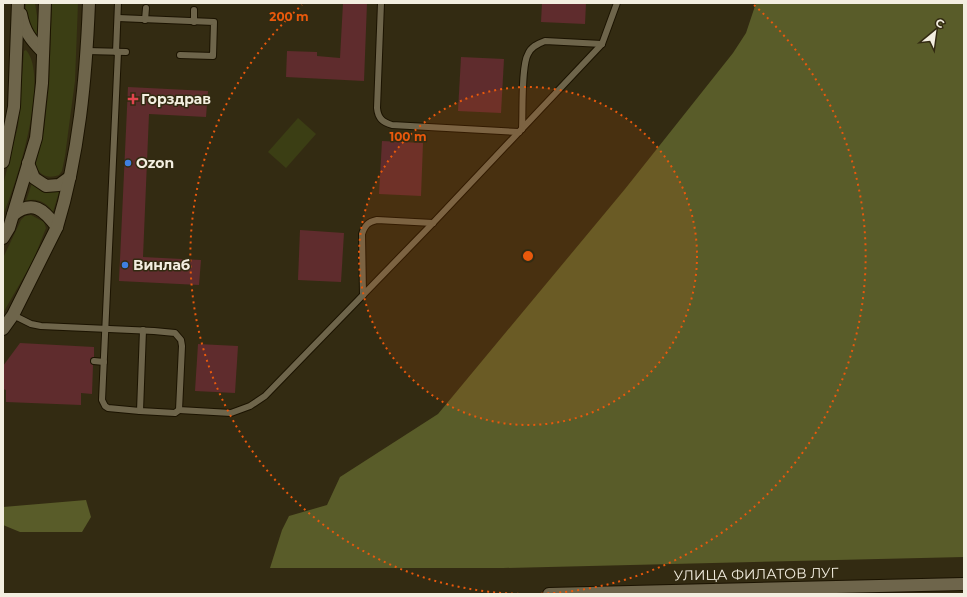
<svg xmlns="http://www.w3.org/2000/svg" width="967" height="597" viewBox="0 0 967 597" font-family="Montserrat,sans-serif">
  <rect width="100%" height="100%" fill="#332b12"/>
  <g fill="#3b3e14">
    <polygon points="26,3 35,3 39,29 37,34 34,34 25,13"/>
    <path d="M52,3H78L75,81L65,156L62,171L59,175C48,179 41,176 35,166L44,130L49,85Z"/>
    <path d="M26,50C50,77 17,184 3,215V185L18,126L24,51Z"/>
    <polygon points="298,118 316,134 286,168 268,152"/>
    <path d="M32,183L42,192H59L53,212C47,203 37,197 26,201Z"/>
    <polygon points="31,215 44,222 46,228 33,261 3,313 3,258 21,220 25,216"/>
  </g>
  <g fill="#595c29">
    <polygon points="756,3 964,3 964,557 503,568 270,568 282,530 289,516 327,505 340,477 438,414 625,189 733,53 746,33"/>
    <polygon points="86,500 91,517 82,532 20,532 3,525 3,507"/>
  </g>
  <g fill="#5f2c2d">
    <polygon points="343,3 367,3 364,81 286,77 287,51 317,52 317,56 340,58"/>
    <polygon points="542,3 586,3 585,24 541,22"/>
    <polygon points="461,57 504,59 501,113 458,111"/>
    <polygon points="128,87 208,91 206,117 149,114 143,257 201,260 199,285 119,281"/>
    <polygon points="382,141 423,143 421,196 379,194"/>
    <polygon points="300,230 344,233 341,282 298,280"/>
    <polygon points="20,343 94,347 94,357 91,358 90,361 91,364 93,365 92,394 81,393 81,405 6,402 6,390 3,389 3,366"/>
    <polygon points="198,344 238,346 235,393 195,391"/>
  </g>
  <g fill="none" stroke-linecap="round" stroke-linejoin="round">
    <defs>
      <g id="lane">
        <path d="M381,3L377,108C378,118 382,122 392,125L519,132"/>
        <polyline points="118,18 214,22 213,56 180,55"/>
        <polyline points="145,20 146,8"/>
        <polyline points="194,22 194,10"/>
        <polyline points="87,51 126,52"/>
        <polyline points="116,52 118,3"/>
        <polyline points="118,52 102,400 105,406 108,408 140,411"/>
        <path d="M522,129C523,113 521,66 528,54C531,47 537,44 545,41L602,44"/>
        <path d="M363,295L362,234C365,225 368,222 377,220L433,223"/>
        <polyline points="13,315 31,324 41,326 154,331 175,333 181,340 182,346 179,410 231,413 250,406 265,396 433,223 602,44 617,3"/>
        <polyline points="143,330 140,411 175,413 179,410"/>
        <polyline points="94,361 104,362"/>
      </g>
      <g id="street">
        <path d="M21,14C24,31 31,40 43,52"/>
        <polyline points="3,162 14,107 18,3"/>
        <polyline points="28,163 34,178 46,186 59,185 70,177"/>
        <path d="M13,215C33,199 44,210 57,227"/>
        <polyline points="3,238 9,228 36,138 42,83 45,3"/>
        <path d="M3,329L13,315L57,227C79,155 86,78 89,3"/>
      </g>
      <polyline id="secondary" points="549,594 964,584"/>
    </defs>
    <use href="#lane" stroke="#1b1300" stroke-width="8"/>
    <use href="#street" stroke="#1b1300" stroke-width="14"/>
    <use href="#secondary" stroke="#1b1300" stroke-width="14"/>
    <use href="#lane" stroke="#6e654b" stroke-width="6"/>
    <use href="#street" stroke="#6e654b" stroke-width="12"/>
    <use href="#secondary" stroke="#6e654b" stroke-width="12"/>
  </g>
  <circle cx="528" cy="256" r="169" fill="#e8590c" fill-opacity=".12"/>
  <g fill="none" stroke="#e8590c" stroke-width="2" stroke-dasharray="2 4">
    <circle cx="528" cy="256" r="169"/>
    <path d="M525 594A338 338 0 0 1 302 5M754 5A338 338 0 0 1 531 594"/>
  </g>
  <path fill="#e0444e" stroke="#332b12" stroke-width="1.5" d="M131 93h4v4h4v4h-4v4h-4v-4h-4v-4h4z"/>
  <g fill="#3f7fe0" stroke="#332b12" stroke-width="1.5">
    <circle cx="128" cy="163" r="4"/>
    <circle cx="125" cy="265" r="4"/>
  </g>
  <g text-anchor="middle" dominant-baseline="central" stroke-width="3" stroke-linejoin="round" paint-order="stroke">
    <g font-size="14" font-weight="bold" fill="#f3eee0" stroke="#332b12" text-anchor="start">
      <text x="141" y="99">Горздрав</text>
      <text x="136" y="163">Ozon</text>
      <text x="133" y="265">Винлаб</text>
    </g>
    <g font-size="14" fill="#f3eee0" stroke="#332b12">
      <text transform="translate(756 574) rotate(-1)">УЛИЦА ФИЛАТОВ ЛУГ</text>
    </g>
  </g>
  <circle cx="528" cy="256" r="6" fill="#e8590c" stroke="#332b12" stroke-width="2"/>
  <g font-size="12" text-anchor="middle" font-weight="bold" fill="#e8590c" stroke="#332b12" stroke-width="3" stroke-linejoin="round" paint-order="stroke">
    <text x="289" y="21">200 m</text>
    <text x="408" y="141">100 m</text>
  </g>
  <rect width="967" height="597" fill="none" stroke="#f3eee0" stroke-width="8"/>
  <g transform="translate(935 32) rotate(29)" stroke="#332b12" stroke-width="3" paint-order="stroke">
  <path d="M0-3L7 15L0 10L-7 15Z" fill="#f3eee0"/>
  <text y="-6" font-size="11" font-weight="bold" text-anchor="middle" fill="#f3eee0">С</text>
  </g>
</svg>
